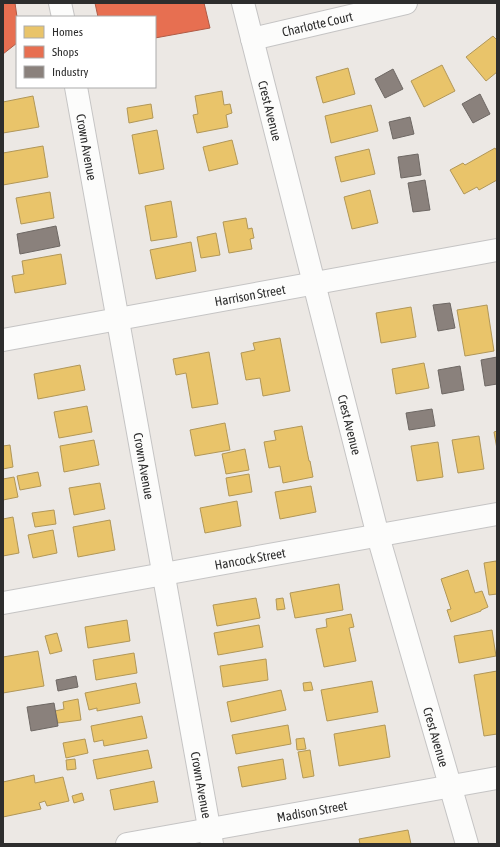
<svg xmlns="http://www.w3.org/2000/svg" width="500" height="847" viewBox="0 0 500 847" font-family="'Asap Condensed',sans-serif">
  <rect width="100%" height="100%" fill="#ece8e4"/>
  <g fill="#e9c46a" stroke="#b19758">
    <polygon points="493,36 497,40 497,72 486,81 466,57"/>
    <polygon points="442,65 455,91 424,107 411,81"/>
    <polygon points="348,68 355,94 323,103 316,77"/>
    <polygon points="222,91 224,105 230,104 232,113 226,115 228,127 197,133 193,115 198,114 195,96"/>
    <polygon points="33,96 39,127 3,133 3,102"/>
    <polygon points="151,104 153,118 129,123 127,108"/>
    <polygon points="371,105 378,131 331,143 325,116"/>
    <polygon points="157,130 164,169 139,174 132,135"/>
    <polygon points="232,140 238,164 209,171 203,147"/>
    <polygon points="43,146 48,177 3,185 3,153"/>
    <polygon points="495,148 497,151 497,180 479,190 477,187 464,194 450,170 463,163 465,165"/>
    <polygon points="369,149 375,174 341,182 335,157"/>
    <polygon points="370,190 378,223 352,229 344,197"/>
    <polygon points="50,192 54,218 21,224 16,198"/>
    <polygon points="171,201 177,237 151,241 145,206"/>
    <polygon points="246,218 248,229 252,228 254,238 250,239 252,249 229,253 223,222"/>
    <polygon points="216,233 220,255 201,258 197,237"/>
    <polygon points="191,242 196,271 156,279 150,250"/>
    <polygon points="61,254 66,284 15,293 12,276 24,274 22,261"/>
    <polygon points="487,305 494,351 465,356 457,310"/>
    <polygon points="411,307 416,337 381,343 376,313"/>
    <polygon points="280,338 290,391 263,396 260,378 246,380 241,353 255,350 253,343"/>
    <polygon points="209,352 218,404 192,408 186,373 176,375 173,359"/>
    <polygon points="424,363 429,388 396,394 392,369"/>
    <polygon points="80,365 85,390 38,399 34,374"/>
    <polygon points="87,406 92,432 59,438 54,412"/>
    <polygon points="225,423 230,450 195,456 190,430"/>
    <polygon points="302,426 309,461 310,461 313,477 283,483 280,466 269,468 264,442 276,440 274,431"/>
    <polygon points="497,431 497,449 494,432"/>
    <polygon points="479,436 484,469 458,473 452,440"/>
    <polygon points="94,440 99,465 64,472 60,446"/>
    <polygon points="438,442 443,477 417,481 411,446"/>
    <polygon points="10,445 13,467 3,469 3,446"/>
    <polygon points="245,449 249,470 226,474 222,454"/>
    <polygon points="38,472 41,486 20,490 17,476"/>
    <polygon points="249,474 252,492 229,496 226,478"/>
    <polygon points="14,477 18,497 3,500 3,479"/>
    <polygon points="100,483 105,509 74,515 69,488"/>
    <polygon points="311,486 316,512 280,519 275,492"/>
    <polygon points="237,501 241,526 205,533 200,508"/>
    <polygon points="54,510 56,524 35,527 32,513"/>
    <polygon points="13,517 19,553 3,556 3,519"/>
    <polygon points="110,520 115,550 78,557 73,527"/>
    <polygon points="53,530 57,553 33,558 28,535"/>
    <polygon points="496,561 497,565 497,594 489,595 484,563"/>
    <polygon points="468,570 475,593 482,591 488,607 481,610 481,611 451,622 447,610 451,609 441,579"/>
    <polygon points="339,584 343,610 295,618 290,593"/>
    <polygon points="256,598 260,618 217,626 213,605"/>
    <polygon points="283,598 285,609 277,610 276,599"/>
    <polygon points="351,614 354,627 349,628 356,661 324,667 316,629 327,627 326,619"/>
    <polygon points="127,620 130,641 88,648 85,627"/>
    <polygon points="259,625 263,647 218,655 214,633"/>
    <polygon points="492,630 496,656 459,663 454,636"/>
    <polygon points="57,633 62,651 50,654 45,636"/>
    <polygon points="38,651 44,686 3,693 3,657"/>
    <polygon points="134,653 137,673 96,680 93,660"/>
    <polygon points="266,659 268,680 223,687 220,666"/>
    <polygon points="497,671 497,734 484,736 474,675"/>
    <polygon points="372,681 378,712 327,721 321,690"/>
    <polygon points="311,682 313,690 304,691 303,683"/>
    <polygon points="136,683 140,703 97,711 97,708 89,710 85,693"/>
    <polygon points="281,690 286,710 231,722 227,702"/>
    <polygon points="78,699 81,720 58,723 55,711 64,709 63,702"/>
    <polygon points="142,716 147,738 104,746 103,740 94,742 91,726"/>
    <polygon points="288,725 291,744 236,754 232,735"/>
    <polygon points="385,725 390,757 339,766 334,734"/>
    <polygon points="304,738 306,749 297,750 296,739"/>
    <polygon points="85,739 88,753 66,758 63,743"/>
    <polygon points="148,750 152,768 97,779 93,760"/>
    <polygon points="310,750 314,776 303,778 298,752"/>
    <polygon points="75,759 76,769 67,770 66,760"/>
    <polygon points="283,759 286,779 242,787 238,767"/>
    <polygon points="34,775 35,783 63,777 69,801 47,806 45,801 39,803 41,809 3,817 3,782"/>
    <polygon points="154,781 158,802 114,810 110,790"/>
    <polygon points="82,793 84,800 74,803 72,796"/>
    <polygon points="408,830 411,844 360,844 359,839"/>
  </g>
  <g fill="#e76f51" stroke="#af5b46">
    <polygon points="3,3 15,3 17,17 17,43 3,54"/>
    <polygon points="95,3 204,3 210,28 155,38 155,17 98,17"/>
  </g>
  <g fill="#8a817c" stroke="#6e6864">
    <polygon points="393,69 403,89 385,98 375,79"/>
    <polygon points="480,94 490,114 473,123 462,104"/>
    <polygon points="410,117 414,134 393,139 389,122"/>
    <polygon points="418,154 421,175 401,178 398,157"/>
    <polygon points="425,180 430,210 413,212 408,183"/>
    <polygon points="56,226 60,246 20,254 17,234"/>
    <polygon points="450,303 455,328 438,331 433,305"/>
    <polygon points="497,357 497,384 485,386 481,360"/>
    <polygon points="460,366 464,390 442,394 438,370"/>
    <polygon points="432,409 435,426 409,430 406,413"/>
    <polygon points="76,676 78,687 58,691 56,680"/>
    <polygon points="54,703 58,726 31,731 27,707"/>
  </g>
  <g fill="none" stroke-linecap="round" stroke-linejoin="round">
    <defs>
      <g id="minor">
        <polyline points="60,3 63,17"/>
        <path id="s1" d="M243,3L378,536L467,844"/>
        <path id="s2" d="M252,39L406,3"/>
        <path id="s3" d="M76,87L212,844"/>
        <path id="s4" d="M3,340L497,250"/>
        <path id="s5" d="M3,603L497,514"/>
        <path id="s6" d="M127,844L497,778"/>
      </g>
    </defs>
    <use href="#minor" stroke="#c5c4c4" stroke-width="24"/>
    <use href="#minor" stroke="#fcfcfb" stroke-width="22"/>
  </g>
  <g text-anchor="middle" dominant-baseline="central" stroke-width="4" stroke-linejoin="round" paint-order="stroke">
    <g font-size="13" fill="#2d2d2d" stroke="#fff">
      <text stroke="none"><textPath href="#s2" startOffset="67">Charlotte Court</textPath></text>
      <text stroke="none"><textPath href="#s1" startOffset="111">Crest Avenue</textPath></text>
      <text stroke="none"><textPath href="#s3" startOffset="61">Crown Avenue</textPath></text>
      <text stroke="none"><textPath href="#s4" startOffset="251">Harrison Street</textPath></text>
      <text stroke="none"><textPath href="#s1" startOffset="435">Crest Avenue</textPath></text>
      <text stroke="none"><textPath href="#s3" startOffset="385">Crown Avenue</textPath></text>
      <text stroke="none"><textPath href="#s5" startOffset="251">Hancock Street</textPath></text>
      <text stroke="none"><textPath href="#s1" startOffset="759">Crest Avenue</textPath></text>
      <text stroke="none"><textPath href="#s3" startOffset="709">Crown Avenue</textPath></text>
      <text stroke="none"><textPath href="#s6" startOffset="188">Madison Street</textPath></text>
    </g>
  </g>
  <rect width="500" height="847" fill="none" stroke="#2d2d2d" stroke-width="8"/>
  <rect x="16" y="16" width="140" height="72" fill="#ffffff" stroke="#ababab"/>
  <rect x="24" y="26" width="20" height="12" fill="#e9c46a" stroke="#ababab"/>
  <text x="52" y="36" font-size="12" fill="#2d2d2d">Homes</text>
  <rect x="24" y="46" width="20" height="12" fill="#e76f51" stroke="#ababab"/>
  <text x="52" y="56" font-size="12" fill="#2d2d2d">Shops</text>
  <rect x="24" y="66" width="20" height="12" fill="#8a817c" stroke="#ababab"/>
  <text x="52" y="76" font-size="12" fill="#2d2d2d">Industry</text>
</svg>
